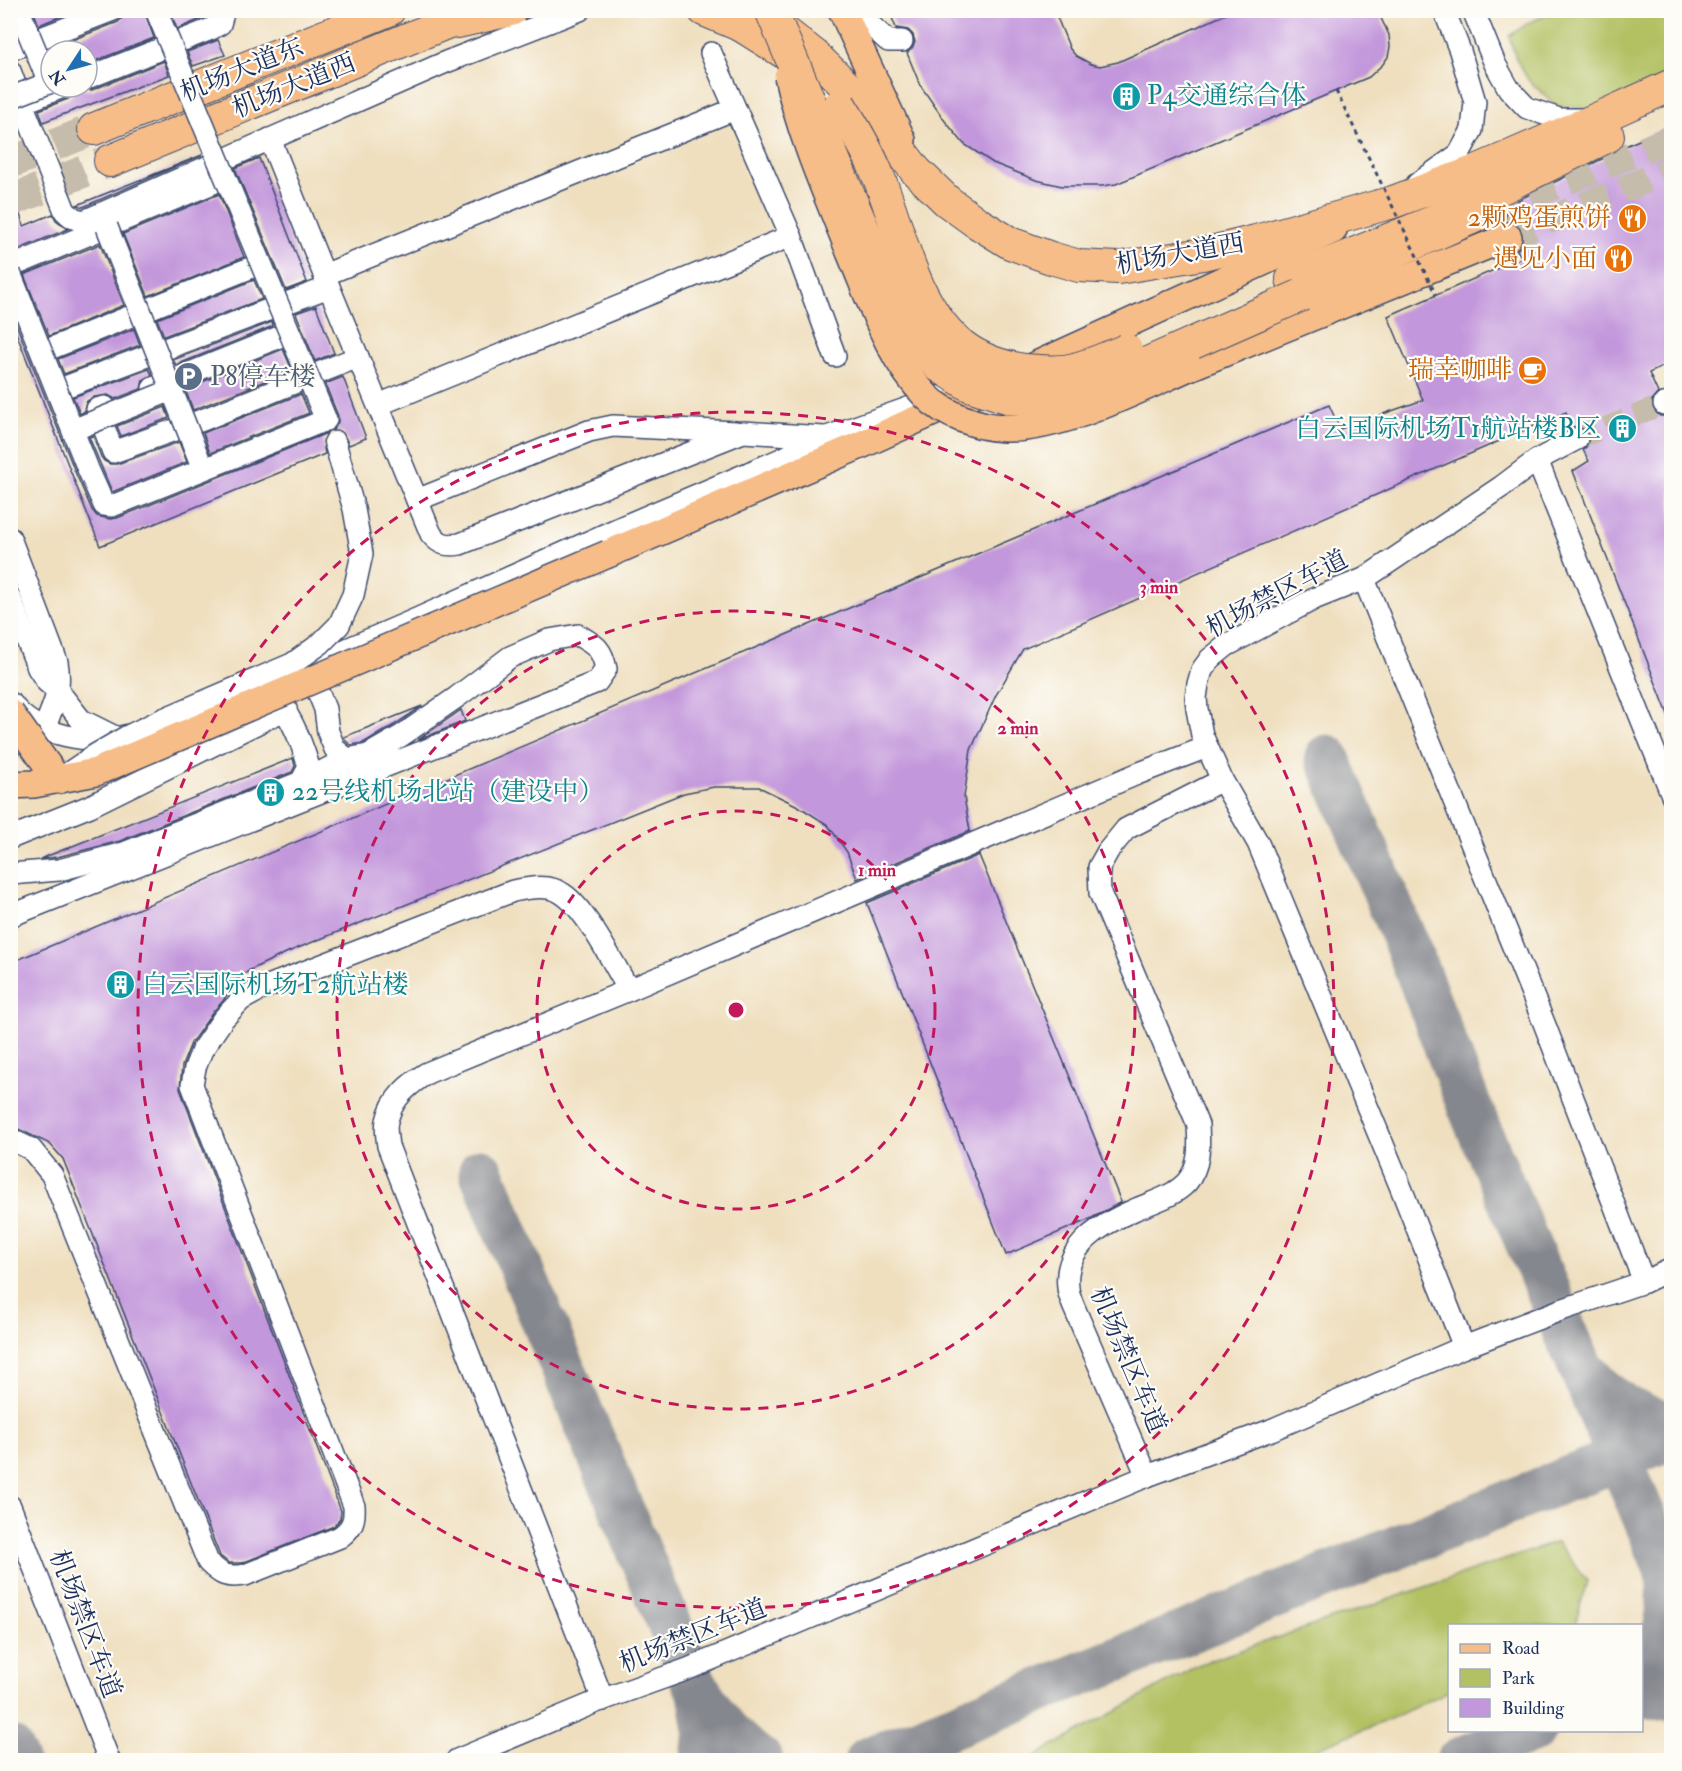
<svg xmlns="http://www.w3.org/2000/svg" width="1682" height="1771" viewBox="0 0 1682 1771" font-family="'IM FELL Double Pica','Noto Serif SC',serif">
  <rect width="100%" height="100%" fill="#fdfcf7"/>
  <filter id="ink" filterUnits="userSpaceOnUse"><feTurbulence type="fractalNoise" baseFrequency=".0167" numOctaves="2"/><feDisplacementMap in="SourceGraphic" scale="12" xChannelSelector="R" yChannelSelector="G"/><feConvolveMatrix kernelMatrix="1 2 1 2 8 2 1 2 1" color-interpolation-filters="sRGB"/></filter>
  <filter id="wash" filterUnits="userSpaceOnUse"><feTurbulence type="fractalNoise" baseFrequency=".008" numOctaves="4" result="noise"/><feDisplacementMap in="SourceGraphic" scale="24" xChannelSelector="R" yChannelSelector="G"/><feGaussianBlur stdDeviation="1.35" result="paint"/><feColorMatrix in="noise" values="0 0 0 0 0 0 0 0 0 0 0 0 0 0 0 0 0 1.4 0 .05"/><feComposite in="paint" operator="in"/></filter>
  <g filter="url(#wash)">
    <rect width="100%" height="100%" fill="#efdfbf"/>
    <g fill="#b3c163" stroke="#677860" stroke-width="1.5">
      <polygon points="1557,11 1671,11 1671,76 1600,110 1557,106 1529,81 1516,59 1509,36 1530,22"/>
      <polygon points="1557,1542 1587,1581 1575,1625 1450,1626 1449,1691 1388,1720 1287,1760 1028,1760 1200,1664"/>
    </g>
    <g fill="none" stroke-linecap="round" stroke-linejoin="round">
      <g stroke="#85878e" stroke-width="45">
        <path d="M1327,757C1355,822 1383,887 1410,953C1433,1011 1454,1069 1478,1127C1542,1279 1608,1430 1672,1582"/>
        <path d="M481,1171L691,1676C710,1711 727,1738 761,1760"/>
        <path d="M1587,1374C1609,1400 1637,1419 1672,1423"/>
        <path d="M1642,1676C1666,1644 1672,1613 1668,1573"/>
        <polyline points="700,1693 706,1730 703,1760"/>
        <polyline points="1642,1695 1672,1699"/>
        <polyline points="10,1748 16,1760"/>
        <polyline points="867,1760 1672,1437"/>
        <polyline points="1459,1760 1534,1730"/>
      </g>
    </g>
    <g id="blocks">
      <g fill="#c397db">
        <polygon points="33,10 76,10 39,25"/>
        <polygon points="126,10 144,10 154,38 87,64 87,51 51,51 51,54 49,49 118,22 123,17"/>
        <polygon points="170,10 205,10 208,16 177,29"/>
        <polygon points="889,10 1054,10 1070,49 1076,56 1091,64 1100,66 1118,62 1235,10 1377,10 1389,35 1390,47 1388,57 1383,64 1369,77 1116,184 1102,186 1062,186 1036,180 993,163 964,144 945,121 920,85 907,53 913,47 915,42 913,35 908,30 896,28"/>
        <polygon points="218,40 225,55 193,66 187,52"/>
        <polygon points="164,61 169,75 43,122 39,110 68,99 73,94 75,87 85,90 92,90"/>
        <polygon points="1671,126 1671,363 1649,373 1658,393 1652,400 1651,405 1654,411 1660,416 1670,416 1671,420 1671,722 1573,471 1589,461 1583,450 1588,445 1590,440 1588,434 1583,428 1578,426 1572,427 1566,412 1023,649 996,695 971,750 964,797 970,831 857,879 847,852 828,825 798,806 759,787 714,787 684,793 288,952 250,970 235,981 223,1001 213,1012 191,1043 182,1066 180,1089 341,1511 340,1519 334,1526 242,1563 229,1563 220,1556 63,1159 50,1144 10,1125 10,963 1329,405 1340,429 1423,400 1388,316 1522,258 1517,250 1521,246 1523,240 1523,232 1517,224 1511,222 1504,222 1508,214 1506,206 1616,152 1621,148"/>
        <polygon points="202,155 83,207 77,205"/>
        <polygon points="259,158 307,282 286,290 235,168"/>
        <polygon points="10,192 12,192 24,226 53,214 56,220 68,229 10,253"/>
        <polygon points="219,194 244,257 148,296 123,234"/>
        <polygon points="100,244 124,305 49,336 24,275"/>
        <polygon points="254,280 262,299 164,336 157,319"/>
        <polygon points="316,306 334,353 315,361 296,313"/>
        <polygon points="10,309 76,474 92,510 97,516 110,519 117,518 327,433 323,441 325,454 100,546 10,317"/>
        <polygon points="272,322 273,326 176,365 173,360"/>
        <polygon points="134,329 140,345 64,374 58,359"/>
        <polygon points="283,349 292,370 193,410 185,389"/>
        <polygon points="149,369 152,375 143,380 141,389 115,399 108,395 94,397 87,401 85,406 85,411 80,414 73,397"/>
        <polygon points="343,377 366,438 349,445 343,433 339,431 332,431 338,422 338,416 325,384"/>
        <polygon points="301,394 309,413 210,453 203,433"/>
        <polygon points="165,407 169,418 121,436 117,426"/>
        <polygon points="93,436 101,457 104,461 110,464 117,464 179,442 187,462 112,492 89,437"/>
        <polygon points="422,706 394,725 363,743 351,745 346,741 344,737"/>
        <polygon points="461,710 465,721 418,740"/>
        <polygon points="293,758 295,766 292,772 120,841 57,857 40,859"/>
        <polygon points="979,855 1121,1202 1090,1219 1006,1255 867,903"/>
      </g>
    </g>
  </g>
  <g filter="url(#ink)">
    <use href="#blocks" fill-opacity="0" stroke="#3b496d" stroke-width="1.5"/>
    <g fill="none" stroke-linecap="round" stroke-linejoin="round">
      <polyline stroke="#c5bcac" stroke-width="21" stroke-dasharray="21 10" stroke-linecap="butt" points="1577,439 1664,404"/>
      <g stroke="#c5bcac" stroke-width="27" stroke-dasharray="27 14" stroke-linecap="butt">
        <polyline points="1492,212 1672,138"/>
        <polyline points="1508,237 1672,169"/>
      </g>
      <g stroke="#c5bcac" stroke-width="32" stroke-dasharray="32 16" stroke-linecap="butt">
        <polyline points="10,163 94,129"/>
        <polyline points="10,201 110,161"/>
      </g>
      <defs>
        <g id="minor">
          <polyline points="854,10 888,41 902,41"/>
          <polyline points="1473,10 1495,64 1509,89 1527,108 1559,119 1586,119"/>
          <polyline points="10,50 113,10"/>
          <polyline points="711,53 791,236"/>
          <polyline points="10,71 22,103"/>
          <polyline points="87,78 211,29 220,24 224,10"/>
          <path d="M63,87L22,103L65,211C72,218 77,221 86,220L446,62L580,10"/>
          <path d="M270,139L329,287L431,534C440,545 447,546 460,544L743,432L824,437"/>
          <polyline points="1417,184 1459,154 1472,130 1475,102 1460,51 1444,10"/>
          <polyline points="10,267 225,178"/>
          <polyline points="324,275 735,109"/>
          <polyline points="42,352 260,264"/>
          <polyline points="153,388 289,333"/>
          <polyline points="57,390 329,287"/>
          <polyline points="1664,404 1672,403"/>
          <polyline points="378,405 791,236 835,356"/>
          <polyline points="105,407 97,409 113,452 205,419 358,357"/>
          <polyline points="1537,460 1577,439"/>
          <polyline points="417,500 589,431 613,426 736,432"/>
          <path d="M10,538L57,662C62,691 54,703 44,729"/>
          <polyline points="1364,579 1544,1023 1644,1282"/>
          <polyline points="10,598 38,668 47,682 59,692 81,720 113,736"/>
          <polyline points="287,675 419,618 617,529 779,460 827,437 942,396"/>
          <path d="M12,704C34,736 94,746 129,735"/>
          <polyline points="10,747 17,736 17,714"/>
          <polyline points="1222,780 1258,843 1401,1188 1464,1347"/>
          <polyline points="301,782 347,759"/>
          <polyline points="10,838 90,806 286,709"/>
          <path d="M10,874L59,870L124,853L301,782L309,767C298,731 289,714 267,684"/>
          <path d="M10,916L597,682L606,669C602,648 595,645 578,635L549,640L510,657L457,697L401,736L368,755L347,759L335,749L328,732L325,709L308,667"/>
          <path d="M10,1139L31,1149L52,1175L208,1562C221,1575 226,1578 245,1575L340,1537C352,1528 355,1521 354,1506L192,1085L195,1068L202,1050L223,1019L241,1000L263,988L513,891C529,888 549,884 563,894C586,909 614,965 629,990"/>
          <path d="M1147,1476L1073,1305C1071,1299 1068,1293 1068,1287C1063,1246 1102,1224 1134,1210C1152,1202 1173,1197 1187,1182C1201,1165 1199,1145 1198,1125L1100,893L1099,867L1108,851L1126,829L1222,780L1202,735L1197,709L1196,698L1198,684L1202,670L1210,659L1226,646L1316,598L1364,579L1501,487L1537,460L1672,795"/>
          <polyline points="10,1506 109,1760"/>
          <path d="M603,1700L388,1146C387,1138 385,1128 387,1121C392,1098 408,1085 427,1073L629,990L1137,774L1207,747"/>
          <polyline points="457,1760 596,1702 688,1669 1147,1476 1271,1430 1464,1347 1558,1311 1644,1282 1672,1269"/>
        </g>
        <g id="major">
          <polyline points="842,10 902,140"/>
          <polyline points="1302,295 1492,212"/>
          <polyline points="1189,367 1508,237"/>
          <polyline points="608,554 863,444 1333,230"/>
        </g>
        <g id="highway">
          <polyline points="704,10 742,26 785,53"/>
          <polyline points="769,20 814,55 839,79 875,117 916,171 947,201 976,222 1010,243 1051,258 1079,266 1118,268 1203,254 1256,241 1393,202 1474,172 1599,118 1672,85"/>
          <polyline points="458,22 511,10"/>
          <polyline points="94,129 389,10"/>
          <polyline points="110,161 478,10"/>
          <polyline points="1292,279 1432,222 1608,136"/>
        </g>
      </defs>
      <use href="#minor" stroke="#3b496d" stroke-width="24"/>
      <use href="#major" stroke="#3b496d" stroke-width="30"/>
      <use href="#highway" stroke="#3b496d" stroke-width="34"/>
      <use href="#minor" stroke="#fff" stroke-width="21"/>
      <use href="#major" stroke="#f7bd88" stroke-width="27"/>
      <use href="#highway" stroke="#f7bd88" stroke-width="32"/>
      <defs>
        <g id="minor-bridge">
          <polyline points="19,10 49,83"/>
          <polyline points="10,98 51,82"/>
          <polyline points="107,227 203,469"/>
          <polyline points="10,273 88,469 104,505 112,506 326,420 156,10"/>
          <polyline points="73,430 172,390"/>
          <polyline points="64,776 95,755 126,737 161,720 292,664 320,644 339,625 353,595 362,554 354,509 335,443"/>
        </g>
        <g id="major-bridge">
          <path d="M788,76C801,137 827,194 850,252C871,301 888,357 926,396C945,415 978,427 1004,428C1061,430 1137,390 1189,367"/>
          <polyline points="10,713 58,780"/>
          <polyline points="10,785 34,784 96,772 608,554"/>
        </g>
        <g id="highway-bridge">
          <polyline points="771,10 891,295 910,332 939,366 969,385 1010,398 1043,399 1077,394 1302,295"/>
          <path d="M840,105C854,127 867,149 877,173C894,213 903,258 923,296C947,341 975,363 1025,370C1040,371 1056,373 1070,370C1090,366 1108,357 1126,350"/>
        </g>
      </defs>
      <use href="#minor-bridge" stroke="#3b496d" stroke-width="24" stroke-linecap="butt"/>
      <use href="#major-bridge" stroke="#3b496d" stroke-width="30" stroke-linecap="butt"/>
      <use href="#highway-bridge" stroke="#3b496d" stroke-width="34" stroke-linecap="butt"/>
      <polyline stroke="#3b496d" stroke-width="3" stroke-dasharray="4.5 4.5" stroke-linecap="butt" points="1336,91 1436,295"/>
      <use href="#minor-bridge" stroke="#fff" stroke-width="21"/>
      <use href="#major-bridge" stroke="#f7bd88" stroke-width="27"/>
      <use href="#highway-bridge" stroke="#f7bd88" stroke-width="32"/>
    </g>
  </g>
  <g fill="none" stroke="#c2185b" stroke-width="3" stroke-dasharray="10 8">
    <circle cx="736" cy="1010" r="199"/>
    <circle cx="736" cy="1010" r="399"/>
    <circle cx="736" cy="1010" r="598"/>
  </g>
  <defs>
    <symbol id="building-disc" viewBox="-11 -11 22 22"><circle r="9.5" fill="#0f9aa8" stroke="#fdfcf7"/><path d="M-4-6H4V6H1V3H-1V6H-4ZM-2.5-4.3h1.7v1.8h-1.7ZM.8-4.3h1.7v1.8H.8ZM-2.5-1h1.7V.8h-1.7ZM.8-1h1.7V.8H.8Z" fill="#fff"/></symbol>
    <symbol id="restaurant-disc" viewBox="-11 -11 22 22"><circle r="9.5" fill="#e8710a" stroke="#fdfcf7"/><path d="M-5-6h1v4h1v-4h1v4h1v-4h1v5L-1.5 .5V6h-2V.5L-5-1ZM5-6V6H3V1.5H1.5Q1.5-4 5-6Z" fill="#fff"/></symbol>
    <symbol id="cafe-disc" viewBox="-11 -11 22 22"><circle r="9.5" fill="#e8710a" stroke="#fdfcf7"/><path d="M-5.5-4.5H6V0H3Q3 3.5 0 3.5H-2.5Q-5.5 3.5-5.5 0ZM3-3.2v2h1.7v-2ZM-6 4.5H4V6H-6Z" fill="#fff"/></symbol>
    <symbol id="parking-disc" viewBox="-11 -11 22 22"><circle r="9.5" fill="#5c6f8a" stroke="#fdfcf7"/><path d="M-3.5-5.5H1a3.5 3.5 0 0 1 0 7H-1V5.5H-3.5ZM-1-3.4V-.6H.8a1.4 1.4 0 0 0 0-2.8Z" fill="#fff"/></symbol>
  </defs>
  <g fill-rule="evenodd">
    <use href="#building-disc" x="1110" y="80" width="33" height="33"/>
    <use href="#restaurant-disc" x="1616" y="202" width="33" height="33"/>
    <use href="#restaurant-disc" x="1602" y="242" width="33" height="33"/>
    <use href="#cafe-disc" x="1516" y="354" width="33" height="33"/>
    <use href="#parking-disc" x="172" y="360" width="33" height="33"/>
    <use href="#building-disc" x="1606" y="412" width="33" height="33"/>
    <use href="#building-disc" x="254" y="776" width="33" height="33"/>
    <use href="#building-disc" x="104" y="968" width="33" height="33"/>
  </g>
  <g text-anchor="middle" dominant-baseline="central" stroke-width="4.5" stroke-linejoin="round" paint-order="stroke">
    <g font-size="26" fill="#1b2f5e" stroke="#fdfcf7">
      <text transform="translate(242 70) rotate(-22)">机场大道东</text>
      <text transform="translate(294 86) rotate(-22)">机场大道西</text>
      <text transform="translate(1180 254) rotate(-10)">机场大道西</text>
      <text transform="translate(1277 594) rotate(-28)">机场禁区车道</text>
      <text transform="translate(1128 1360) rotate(67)">机场禁区车道</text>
      <text transform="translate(85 1624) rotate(69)">机场禁区车道</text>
      <text transform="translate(693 1636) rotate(-22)">机场禁区车道</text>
    </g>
    <g font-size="26" fill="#0d838f" stroke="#fdfcf7" text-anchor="start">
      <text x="1147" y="96">P4交通综合体</text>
      <text x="1601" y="429" text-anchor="end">白云国际机场T1航站楼B区</text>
      <text x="292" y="792">22号线机场北站（建设中）</text>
      <text x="142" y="985">白云国际机场T2航站楼</text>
    </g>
    <g font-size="26" fill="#c56008" stroke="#fdfcf7" text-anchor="end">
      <text x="1611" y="218">2颗鸡蛋煎饼</text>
      <text x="1597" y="259">遇见小面</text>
      <text x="1512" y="370">瑞幸咖啡</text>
    </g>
    <g font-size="26" fill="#4e5e75" stroke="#fdfcf7" text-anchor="start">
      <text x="210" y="377">P8停车楼</text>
    </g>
  </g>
  <circle cx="736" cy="1010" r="9" fill="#c2185b" stroke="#fdfcf7" stroke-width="3"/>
  <g font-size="18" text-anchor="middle" font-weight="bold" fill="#c2185b" stroke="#fdfcf7" stroke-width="4.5" stroke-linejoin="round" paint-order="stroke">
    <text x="1159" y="593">3 min</text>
    <text x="1018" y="734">2 min</text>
    <text x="877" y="876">1 min</text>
  </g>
  <rect width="1682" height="1771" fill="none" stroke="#fdfcf7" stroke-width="36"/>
  <rect x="1448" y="1624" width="195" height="108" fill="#fdfcf7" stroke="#a3aaba" stroke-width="1.5"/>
  <rect x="1460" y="1644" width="30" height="9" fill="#f7bd88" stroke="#a3aaba" stroke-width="1.5"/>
  <text x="1502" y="1654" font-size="18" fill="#1b2f5e">Road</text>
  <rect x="1460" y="1669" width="30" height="18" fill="#b3c163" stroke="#a3aaba" stroke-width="1.5"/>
  <text x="1502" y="1684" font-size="18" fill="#1b2f5e">Park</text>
  <rect x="1460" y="1699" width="30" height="18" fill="#c397db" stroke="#a3aaba" stroke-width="1.5"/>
  <text x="1502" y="1714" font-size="18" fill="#1b2f5e">Building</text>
  <g transform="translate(69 69) rotate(234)"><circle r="28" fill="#fdfcf7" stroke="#a3aaba" stroke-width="1.5"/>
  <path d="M0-4.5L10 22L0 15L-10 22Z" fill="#1f6fb2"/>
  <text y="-9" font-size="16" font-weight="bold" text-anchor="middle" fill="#1b2f5e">N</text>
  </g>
</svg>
